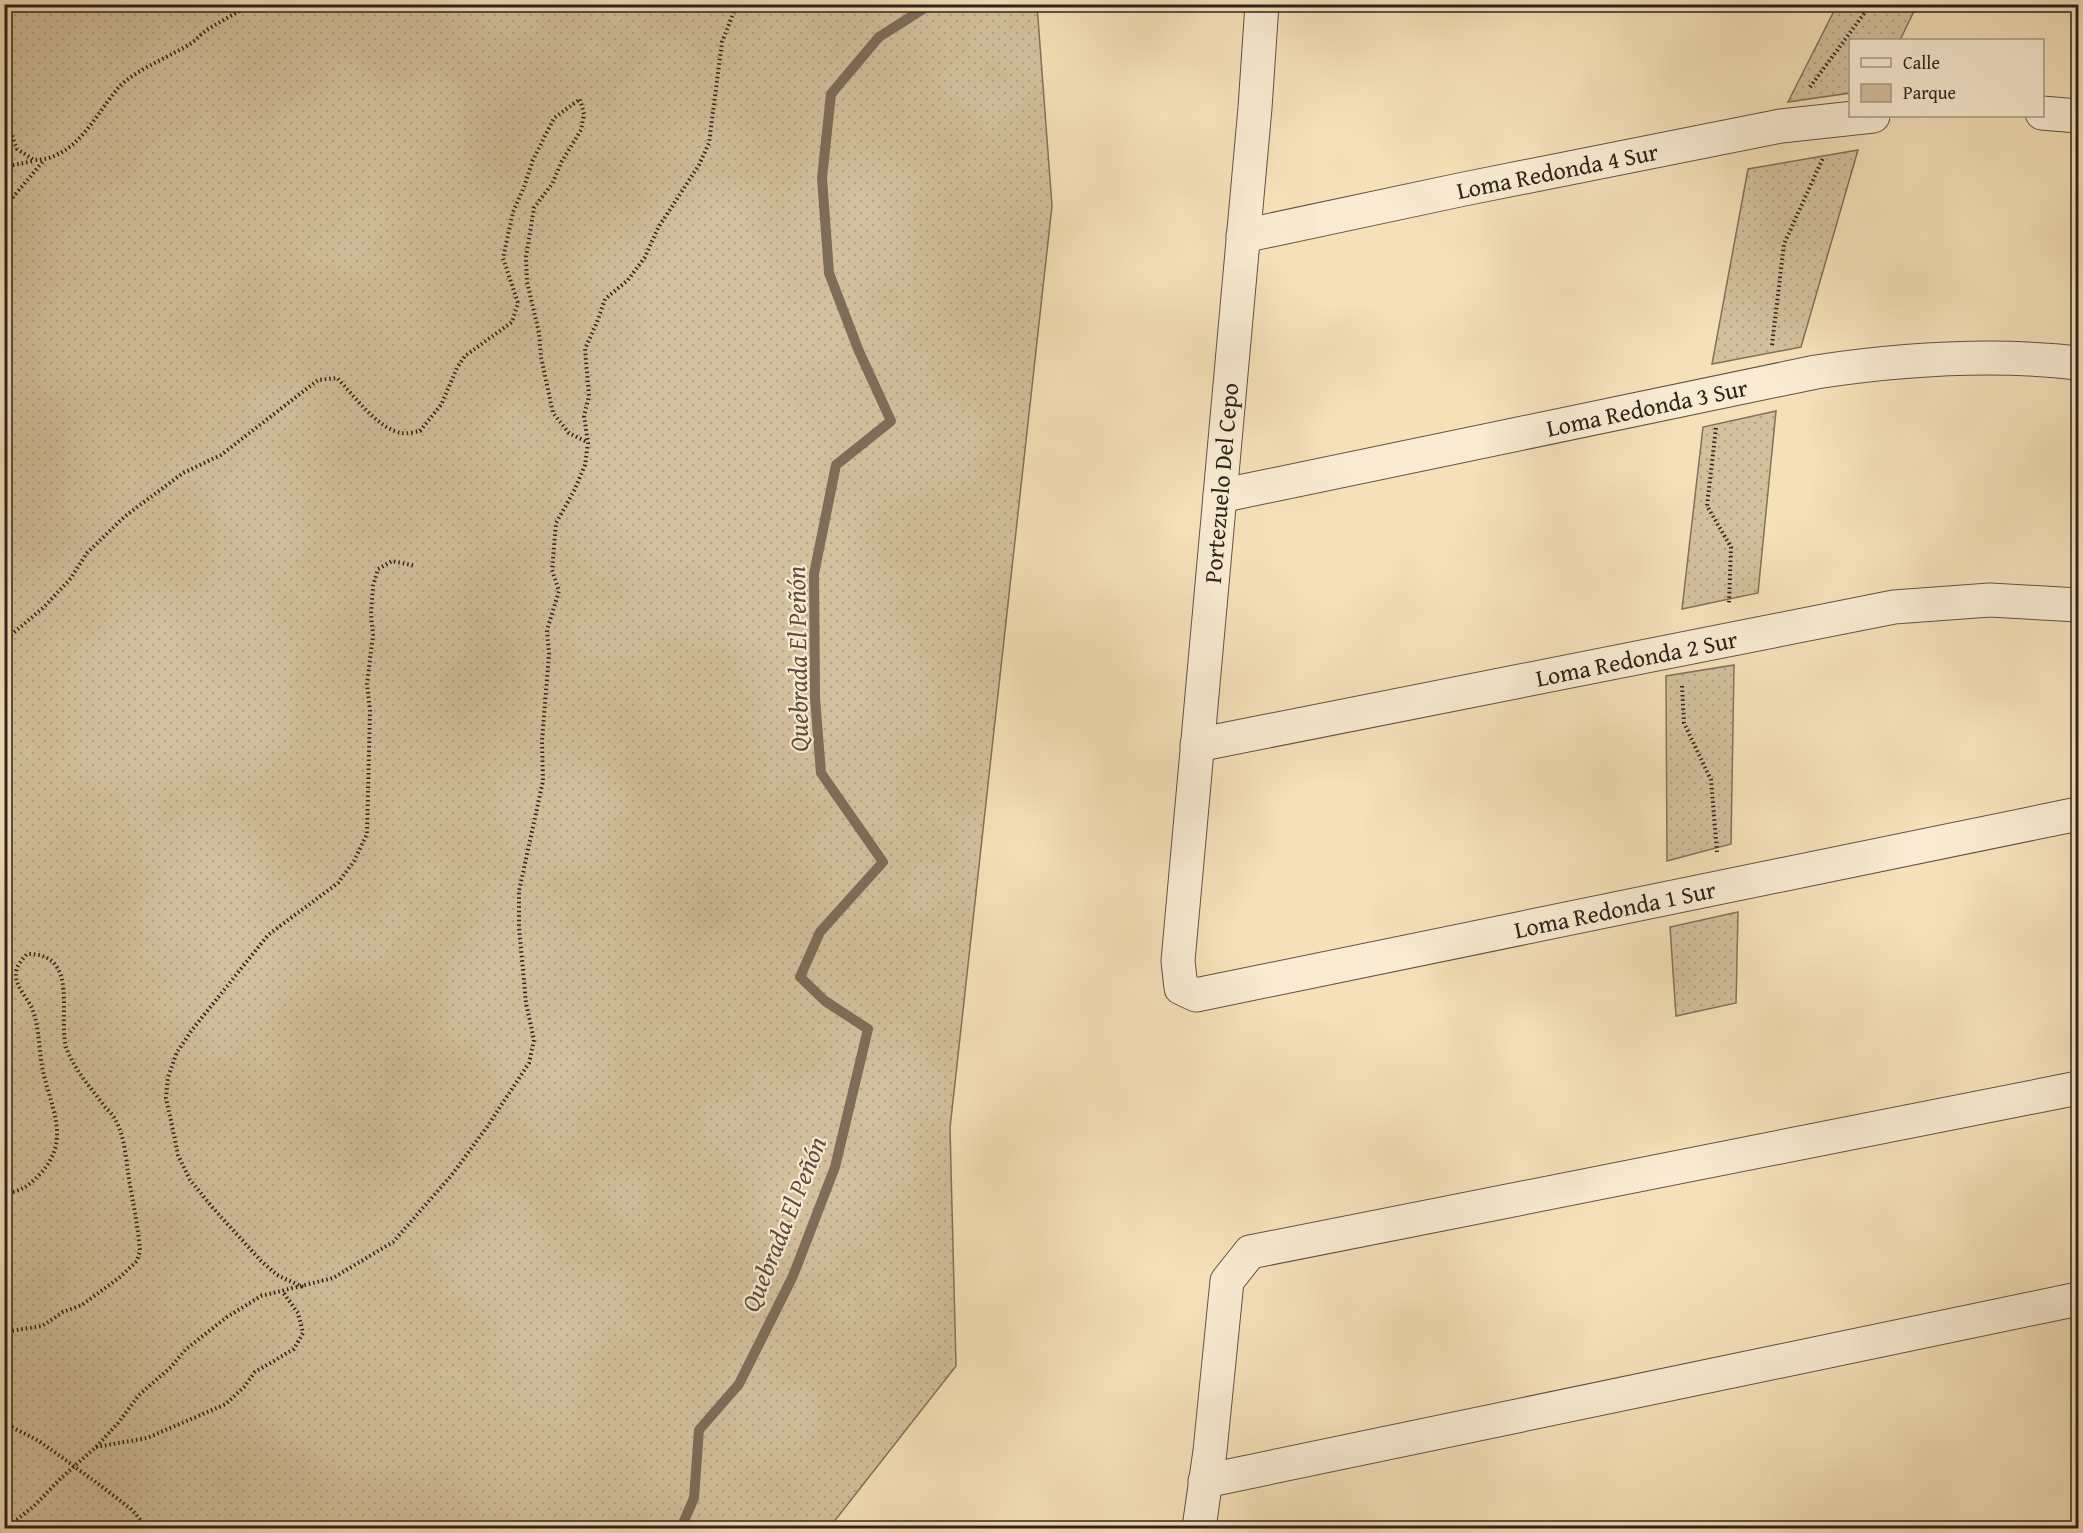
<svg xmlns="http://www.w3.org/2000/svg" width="2083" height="1533" viewBox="0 0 2083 1533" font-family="'Gentium Book Plus',serif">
  <defs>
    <pattern id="green-dots" width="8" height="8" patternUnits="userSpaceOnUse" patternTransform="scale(1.5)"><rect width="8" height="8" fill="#d3c09d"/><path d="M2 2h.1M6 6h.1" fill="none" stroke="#b5a587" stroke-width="1.8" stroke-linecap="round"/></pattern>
  </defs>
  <rect width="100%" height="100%" fill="#f5e0b8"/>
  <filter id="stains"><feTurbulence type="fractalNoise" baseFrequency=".00333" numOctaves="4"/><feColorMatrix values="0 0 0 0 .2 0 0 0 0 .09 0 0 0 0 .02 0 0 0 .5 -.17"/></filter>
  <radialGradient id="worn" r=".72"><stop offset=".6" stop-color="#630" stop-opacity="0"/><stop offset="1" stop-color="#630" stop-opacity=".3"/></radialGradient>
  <g fill="url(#green-dots)" stroke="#81715c" stroke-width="1.5">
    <polygon points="5,4 1037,5 1052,206 950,1128 956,1366 829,1528 5,1528"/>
    <polygon points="1837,5 1917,5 1900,40 1850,40 1850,93 1788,102"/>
    <polygon points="1858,150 1801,347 1712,364 1748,169"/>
    <polygon points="1776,411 1758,593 1682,609 1703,427"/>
    <polygon points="1734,665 1731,844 1667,861 1666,676"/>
    <polygon points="1738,912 1736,1003 1676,1016 1670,927"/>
  </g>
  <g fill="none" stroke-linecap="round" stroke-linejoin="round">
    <polyline stroke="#7e6d59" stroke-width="10" points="681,1528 694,1498 699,1430 739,1384 793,1276 835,1167 868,1029 825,1001 800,977 820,932 883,862 821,773 815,698 814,574 836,465 891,421 858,349 829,273 822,178 831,94 879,37 931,4"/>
    <defs>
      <g id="minor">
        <path id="s1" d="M1262,4L1255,108L1178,961L1181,988L1196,995L2078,814"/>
        <polyline points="2042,113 2078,116"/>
        <path id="s2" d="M1243,236L1464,189L1781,126L1873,116"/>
        <path id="s3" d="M1220,496L1816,372C1903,359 1991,353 2078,363"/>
        <path id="s4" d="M1197,745L1894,607L1990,600L2078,605"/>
        <polyline points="1205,1481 2078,1299"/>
        <polyline points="1199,1528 1210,1451 1227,1281 1250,1252 2078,1088"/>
      </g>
    </defs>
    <use href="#minor" stroke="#605242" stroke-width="35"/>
    <g stroke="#2f221b" stroke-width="4" stroke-dasharray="1.5 3" stroke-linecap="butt">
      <polyline points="4,40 8,20 5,4"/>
      <polyline points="1810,87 1866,11 1868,4"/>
      <path d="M4,110L8,126L17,149L34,160C76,159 94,117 118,88C134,70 172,56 193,42C198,38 202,33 207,30C219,22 231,16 243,9L247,4"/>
      <polyline points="4,167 33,161"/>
      <polyline points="4,208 44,160"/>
      <polyline points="1772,345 1784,244 1823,158"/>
      <polyline points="1716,428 1707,506 1731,547 1729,603"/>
      <path d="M4,641L44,607L71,578L87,553L124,517L183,473L221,455L318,380L337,378C354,395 377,429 402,433C407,434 415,432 420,431L441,405L457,368L465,356L512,322L518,303L503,258L513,212L524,187L533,160L554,118L580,99L584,114L581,130L562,161L552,184L534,208L526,257L527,282L539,333L541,357L553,413L569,433L587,442"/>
      <polyline points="1682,686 1684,723 1711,780 1717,852"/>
      <path d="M4,1194C23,1190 26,1188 40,1174C73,1139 49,1105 42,1066C39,1048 39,1028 33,1011C29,999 15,987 16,974C16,966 22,960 27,954C82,953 56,1020 67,1050C76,1072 91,1088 105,1107C109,1111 114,1116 116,1121C125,1138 126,1160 129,1179C133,1203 138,1226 140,1251L137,1261L120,1277L82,1305L63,1312L42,1326L4,1332"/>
      <polyline points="303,1287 277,1275 261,1261 213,1208 190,1180 178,1155 171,1121 166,1098 168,1077 177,1052 192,1030 268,935 338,883 354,861 367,834 370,711 367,684 373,635 371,614 373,586 378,569 392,561 416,566"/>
      <polyline points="4,1423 39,1441 93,1480 131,1509 148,1528"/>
      <polyline points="96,1447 147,1438 226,1404 244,1387 255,1372 294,1349 303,1333 298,1313 282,1291"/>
      <polyline points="6,1528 34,1506 61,1478 96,1447 118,1423 139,1395 171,1367 186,1349 227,1317 261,1296 333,1278 393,1242 451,1176 487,1127 529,1063 534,1040 526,1003 519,927 519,891 543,781 542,741 549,654 547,630 559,591 552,570 556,523 574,491 585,465 588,443 584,416 589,396 585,349 597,322 605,299 628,280 645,257 658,228 699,165 709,143 722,42 737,4"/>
    </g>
    <use href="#minor" stroke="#f8ebd1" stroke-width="33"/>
  </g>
  <g text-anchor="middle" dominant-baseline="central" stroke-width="4.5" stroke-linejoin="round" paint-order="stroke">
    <g font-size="24" fill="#2f221b" stroke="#f8ebd1">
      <text stroke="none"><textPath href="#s2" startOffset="321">Loma Redonda 4 Sur</textPath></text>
      <text stroke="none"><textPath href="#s3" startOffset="436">Loma Redonda 3 Sur</textPath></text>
      <text transform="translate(1221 483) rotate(-85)">Portezuelo Del Cepo</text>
      <text stroke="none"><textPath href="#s4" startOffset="448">Loma Redonda 2 Sur</textPath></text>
      <text stroke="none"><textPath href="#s1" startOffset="1432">Loma Redonda 1 Sur</textPath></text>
    </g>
    <g font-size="26" font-style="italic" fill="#5d4e3f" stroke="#f8ebd1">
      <text transform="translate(797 659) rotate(-91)">Quebrada El Peñón</text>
      <text transform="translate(783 1224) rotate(-68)">Quebrada El Peñón</text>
    </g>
  </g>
  <rect width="2083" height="1533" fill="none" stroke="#f5e0b8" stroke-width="24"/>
  <rect x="6" y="6" width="2071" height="1521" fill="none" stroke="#2f221b" stroke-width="3"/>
  <rect x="12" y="12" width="2059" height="1509" fill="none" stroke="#2f221b" stroke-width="1.5"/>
  <rect x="1849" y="39" width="195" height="78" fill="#f8ebd1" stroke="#a89b88" stroke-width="1.5"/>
  <rect x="1861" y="58" width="30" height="9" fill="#f8ebd1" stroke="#a89b88" stroke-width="1.5"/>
  <text x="1903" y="69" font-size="18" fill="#2f221b">Calle</text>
  <rect x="1861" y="84" width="30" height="18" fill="#d3c09d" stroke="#a89b88" stroke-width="1.5"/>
  <text x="1903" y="99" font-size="18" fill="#2f221b">Parque</text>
  <rect width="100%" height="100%" filter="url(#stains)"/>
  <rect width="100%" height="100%" fill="url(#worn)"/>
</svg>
